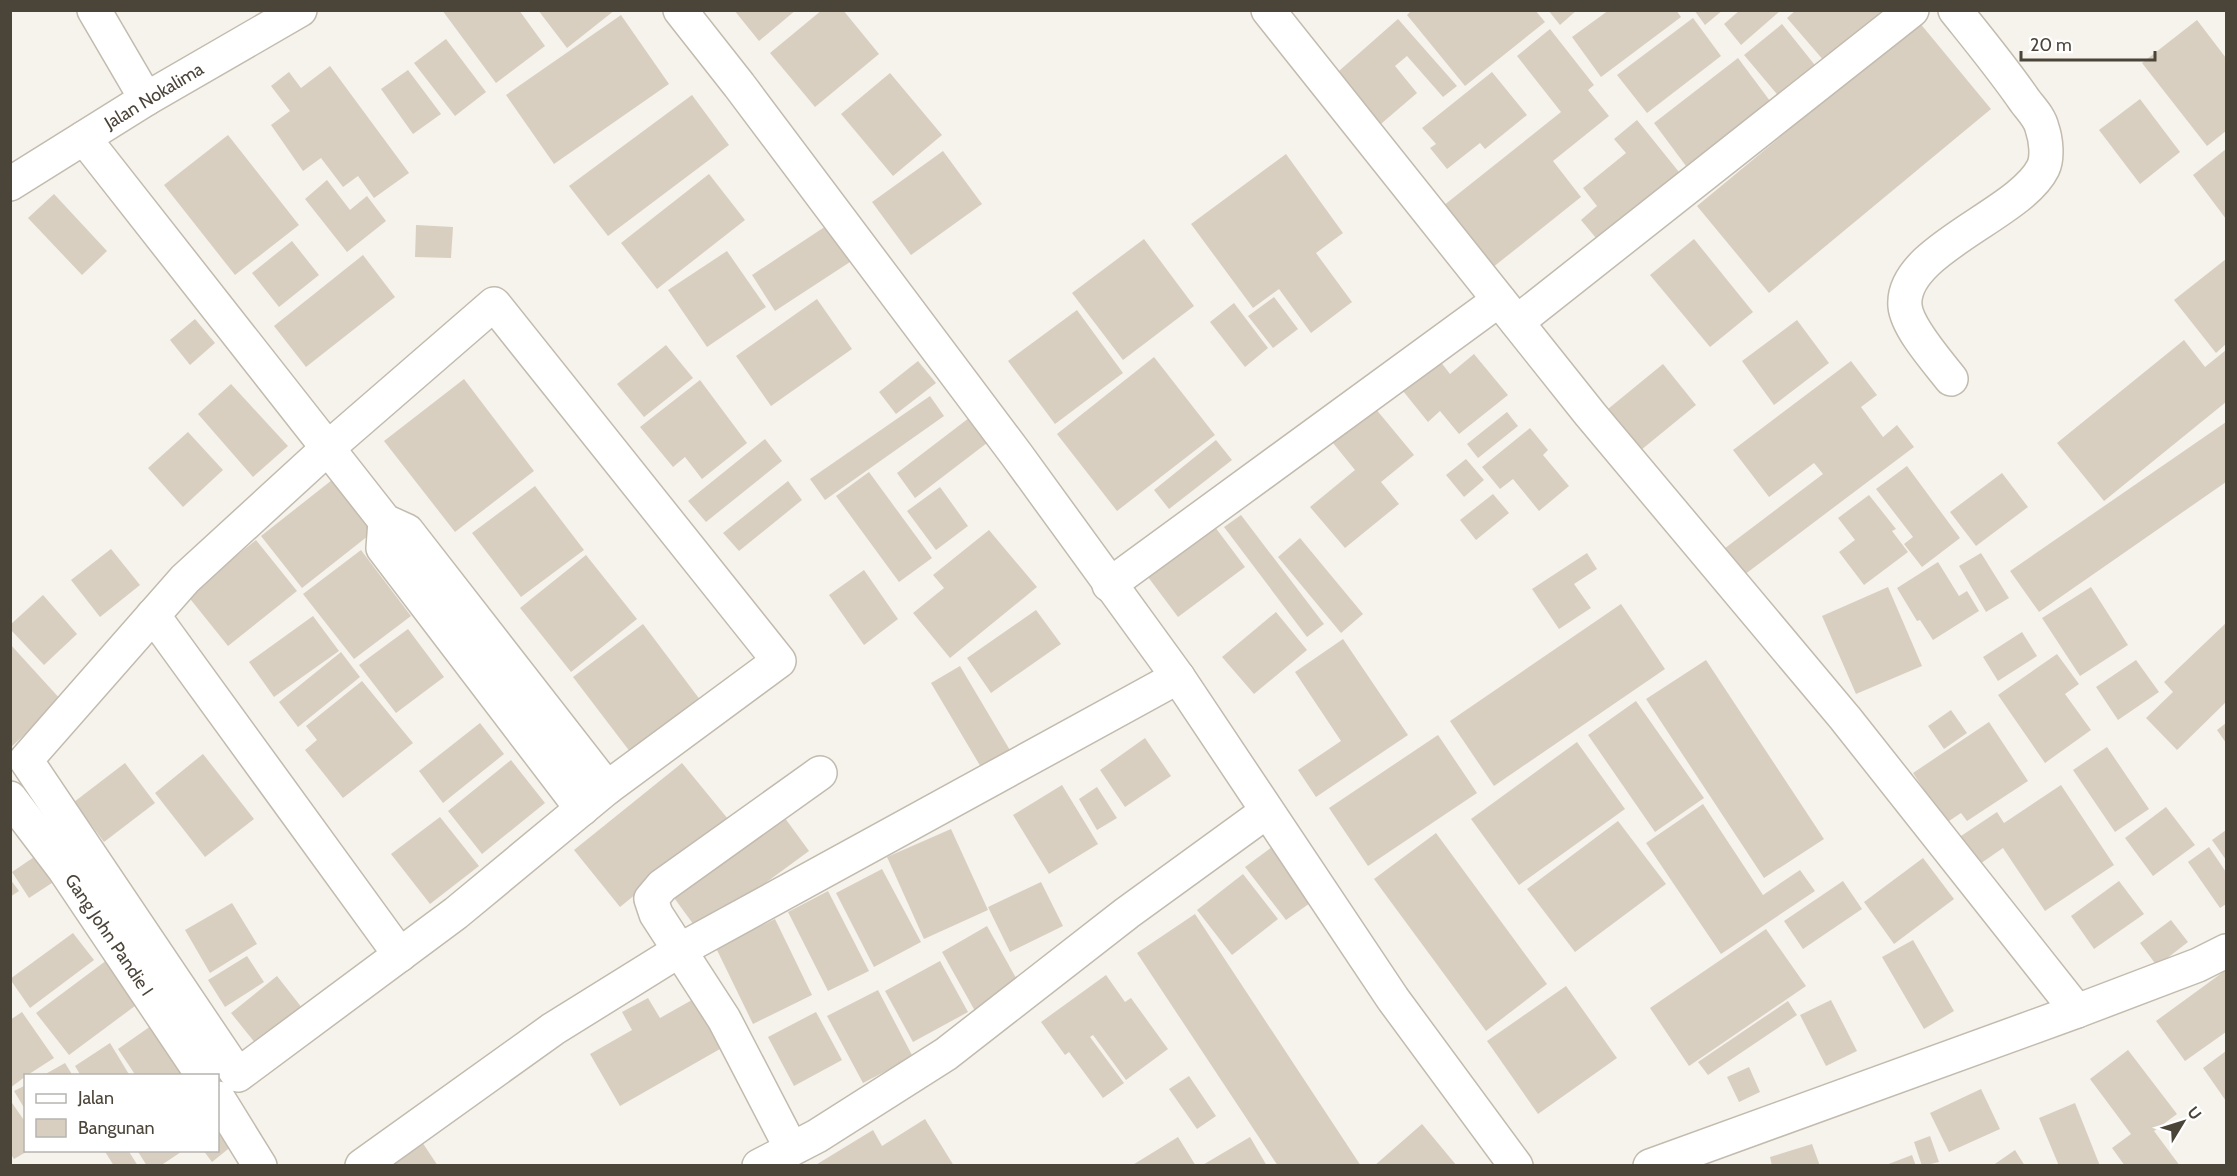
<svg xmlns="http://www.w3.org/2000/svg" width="2237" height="1176" viewBox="0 0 2237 1176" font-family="Cabin,sans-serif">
  <rect width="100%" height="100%" fill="#f6f3ec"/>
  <g fill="#d8cfc1">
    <polygon points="442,10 519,10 545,46 496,83"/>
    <polygon points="538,10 615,10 567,48"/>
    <polygon points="734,10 796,10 759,41"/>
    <polygon points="822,10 843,10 879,54 815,107 770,53"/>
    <polygon points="1412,10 1535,10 1545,22 1465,86 1407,15"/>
    <polygon points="1548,10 1577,10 1560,25"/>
    <polygon points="1609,10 1676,10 1681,17 1601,77 1572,37"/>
    <polygon points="1694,10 1723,10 1705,25"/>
    <polygon points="1740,10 1781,10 1741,45 1724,24"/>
    <polygon points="1796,10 1886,10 1825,62 1787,18"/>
    <polygon points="621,15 669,84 554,164 506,95"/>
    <polygon points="1693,18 1721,56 1647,113 1617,75"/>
    <polygon points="1398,19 1457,86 1443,97 1407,56 1395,66 1417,93 1375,129 1331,78"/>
    <polygon points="2197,20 2226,58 2226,131 2207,146 2142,63"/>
    <polygon points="1919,22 1991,109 1769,293 1697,206"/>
    <polygon points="1782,24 1818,69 1781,99 1744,55"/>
    <polygon points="1550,29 1594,85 1588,90 1609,116 1553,161 1581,197 1492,268 1443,206 1561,112 1517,56"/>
    <polygon points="446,39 486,92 455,116 414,63"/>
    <polygon points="1738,58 1770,101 1686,166 1654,123"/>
    <polygon points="330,66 409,173 374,198 358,176 343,187 321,158 303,171 271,125 290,111 271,86 289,72 301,88"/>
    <polygon points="408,70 441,114 413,134 381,89"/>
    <polygon points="1492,72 1527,115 1485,149 1480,143 1447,169 1430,148 1436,144 1422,128"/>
    <polygon points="890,73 942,135 893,176 841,114"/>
    <polygon points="692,95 729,145 608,236 569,186"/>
    <polygon points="2140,99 2180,152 2140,184 2099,130"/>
    <polygon points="1637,120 1683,177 1601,244 1581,220 1597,206 1583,188 1626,153 1614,139"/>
    <polygon points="228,135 299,225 235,275 164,185"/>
    <polygon points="2226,149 2226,219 2193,175"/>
    <polygon points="943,151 982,204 911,255 872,202"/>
    <polygon points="1286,154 1343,233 1316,253 1352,302 1311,333 1279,289 1253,308 1191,224"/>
    <polygon points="709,174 745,220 657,289 621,243"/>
    <polygon points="327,180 350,210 367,196 386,221 347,252 305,199"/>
    <polygon points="54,194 107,251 82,275 28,218"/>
    <polygon points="416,225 453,227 451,258 415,257"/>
    <polygon points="826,226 850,262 775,311 752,275"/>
    <polygon points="1144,239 1194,306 1123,360 1072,293"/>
    <polygon points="1694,239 1753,312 1710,347 1650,275"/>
    <polygon points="292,241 319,275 279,307 252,273"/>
    <polygon points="727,251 766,307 707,347 668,290"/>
    <polygon points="363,255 395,297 306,367 274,326"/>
    <polygon points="2226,259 2226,344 2216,353 2174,300"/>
    <polygon points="1274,297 1298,329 1273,348 1248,316"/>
    <polygon points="817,299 852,349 771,406 736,356"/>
    <polygon points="1234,303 1268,348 1245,367 1210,322"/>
    <polygon points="1077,310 1123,373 1055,424 1008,361"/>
    <polygon points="195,319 215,343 190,365 170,340"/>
    <polygon points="1797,320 1829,363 1774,405 1742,361"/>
    <polygon points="2184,340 2205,367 2226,350 2226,402 2104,501 2057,443"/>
    <polygon points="666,345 693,378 644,417 617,384"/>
    <polygon points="1474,354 1508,395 1459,434 1440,411 1428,422 1403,391 1440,361 1450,374"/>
    <polygon points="1154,357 1215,435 1117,511 1057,434"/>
    <polygon points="918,361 936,383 896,414 879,392"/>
    <polygon points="1851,361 1877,395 1861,407 1883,437 1897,425 1914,447 1736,581 1716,555 1823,474 1814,463 1769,497 1733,450"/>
    <polygon points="1663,364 1696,405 1641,450 1608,409"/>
    <polygon points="464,379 534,471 455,532 384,441"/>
    <polygon points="700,380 747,443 702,479 685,457 673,467 640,427"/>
    <polygon points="231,384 288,446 253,477 198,414"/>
    <polygon points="930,396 944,416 825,500 810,479"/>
    <polygon points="1375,408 1414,455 1381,482 1399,504 1345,548 1310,507 1355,470 1333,443"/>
    <polygon points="1507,412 1518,426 1478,458 1467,444"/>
    <polygon points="969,418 987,443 915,498 897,473"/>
    <polygon points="2226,422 2226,482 2039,612 2010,571"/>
    <polygon points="1530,428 1548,450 1543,455 1569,486 1539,511 1513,479 1500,489 1482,467"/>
    <polygon points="188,432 223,470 183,507 148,468"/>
    <polygon points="765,439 782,461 706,522 688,501"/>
    <polygon points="1216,440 1232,460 1169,509 1154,490"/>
    <polygon points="1466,459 1484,480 1464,497 1446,475"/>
    <polygon points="1907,466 1960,538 1922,567 1904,544 1913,537 1876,489"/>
    <polygon points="869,472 932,558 899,582 836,496"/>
    <polygon points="2002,473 2028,507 1976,546 1950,512"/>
    <polygon points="332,480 373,532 302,588 261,536"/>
    <polygon points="788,481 802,500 739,551 723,533"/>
    <polygon points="535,486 584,550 521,597 472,533"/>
    <polygon points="940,487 968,526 936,550 907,511"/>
    <polygon points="1493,494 1509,513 1476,540 1460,520"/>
    <polygon points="1869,495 1896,529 1892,531 1908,552 1864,585 1839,552 1855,540 1838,518"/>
    <polygon points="1241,515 1324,624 1307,637 1224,527"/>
    <polygon points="1215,527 1245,567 1178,617 1148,577"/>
    <polygon points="989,530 1037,587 950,658 913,613 944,588 933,575"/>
    <polygon points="1300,538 1363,614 1341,633 1278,557"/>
    <polygon points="256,540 297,591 228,646 187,595"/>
    <polygon points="111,549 140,585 100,617 71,580"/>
    <polygon points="361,550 411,616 354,659 303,594"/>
    <polygon points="1587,553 1597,569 1574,584 1591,608 1559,629 1532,589"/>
    <polygon points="1981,553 2009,598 1986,612 1959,566"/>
    <polygon points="586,555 637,619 571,672 520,608"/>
    <polygon points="1938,562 1959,596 1967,591 1979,611 1933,640 1920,620 1917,621 1897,588"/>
    <polygon points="864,570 898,619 864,645 829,595"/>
    <polygon points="1888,587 1922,666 1856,694 1822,616"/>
    <polygon points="2091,587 2128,645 2080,676 2042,618"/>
    <polygon points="43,595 77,634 44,665 10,629 10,625"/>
    <polygon points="1621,604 1665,669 1494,786 1450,721"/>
    <polygon points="1036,610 1061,644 991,693 967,658"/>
    <polygon points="1276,612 1307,650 1254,694 1222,657"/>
    <polygon points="313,616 339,651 274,697 249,662"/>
    <polygon points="2226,623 2226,702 2177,750 2146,718 2173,692 2164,682"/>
    <polygon points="643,624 704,705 634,757 573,677"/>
    <polygon points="408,629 444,677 396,713 359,665"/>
    <polygon points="2022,632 2037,656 1998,681 1983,657"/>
    <polygon points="1343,639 1408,735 1316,797 1298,770 1341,741 1295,672"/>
    <polygon points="10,644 62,701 10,748"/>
    <polygon points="341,652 360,677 298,727 279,702"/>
    <polygon points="2057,654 2079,684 2065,694 2091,730 2045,763 1998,695"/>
    <polygon points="1706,660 1824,839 1764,878 1646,699"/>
    <polygon points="2136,660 2159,692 2118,720 2096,687"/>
    <polygon points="960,666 1014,757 985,774 931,683"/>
    <polygon points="362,681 413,743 343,798 305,750 317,740 306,726"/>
    <polygon points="1636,701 1704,798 1655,832 1588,735"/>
    <polygon points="1951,710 1967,733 1944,749 1928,726"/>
    <polygon points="1989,722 2028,781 1967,821 1961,813 1946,823 1913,773"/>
    <polygon points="480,723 504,754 443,803 419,771"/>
    <polygon points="2226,723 2226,743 2217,730"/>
    <polygon points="1438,735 1477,793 1368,866 1329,808"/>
    <polygon points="1145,738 1171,776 1125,807 1100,770"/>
    <polygon points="1577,742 1625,809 1519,885 1471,819"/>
    <polygon points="2107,747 2149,809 2115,832 2073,770"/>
    <polygon points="203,754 254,819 205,857 155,793"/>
    <polygon points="511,760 545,803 482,854 448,811"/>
    <polygon points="125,763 155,803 104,842 74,802"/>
    <polygon points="682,763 728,819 620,907 574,850"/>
    <polygon points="1062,785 1098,844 1049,874 1013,815"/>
    <polygon points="2061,785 2114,865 2045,911 2003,848 1977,866 1958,838 1997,812 2004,823"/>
    <polygon points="1097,787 1117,818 1097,830 1079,799"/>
    <polygon points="1703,804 1763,895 1800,870 1815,891 1721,954 1646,843"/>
    <polygon points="2166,807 2195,845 2153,876 2125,838"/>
    <polygon points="782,814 809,851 699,932 672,895"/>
    <polygon points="440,817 479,866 430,904 391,854"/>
    <polygon points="1618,821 1666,884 1575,952 1527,889"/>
    <polygon points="951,829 988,910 924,939 887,857"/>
    <polygon points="2226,830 2226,860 2212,840"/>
    <polygon points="1436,833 1547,984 1486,1031 1374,879"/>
    <polygon points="1272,847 1313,901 1286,920 1245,867"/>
    <polygon points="2209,847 2226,872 2226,904 2220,908 2188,862"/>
    <polygon points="40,853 58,879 29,898 12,872"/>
    <polygon points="1923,858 1954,899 1894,944 1864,902"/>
    <polygon points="882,869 921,942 874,967 836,893"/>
    <polygon points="1243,874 1278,919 1232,955 1197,910"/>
    <polygon points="10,879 19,891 10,897"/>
    <polygon points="1843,881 1862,909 1803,949 1784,921"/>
    <polygon points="2119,881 2144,914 2094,949 2071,916"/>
    <polygon points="1041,882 1063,926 1010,952 988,907"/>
    <polygon points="828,891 869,971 828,991 788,912"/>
    <polygon points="232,903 257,944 210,973 185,930"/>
    <polygon points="1195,914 1361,1166 1278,1166 1137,953"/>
    <polygon points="775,919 812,995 753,1024 716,948"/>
    <polygon points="2171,920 2188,942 2157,966 2140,943"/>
    <polygon points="987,926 1020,985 975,1011 942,952"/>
    <polygon points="1766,929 1806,986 1689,1066 1650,1008"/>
    <polygon points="73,933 94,960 30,1008 10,979"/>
    <polygon points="1913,940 1954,1011 1924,1029 1882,957"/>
    <polygon points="247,956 264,982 225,1007 208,980"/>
    <polygon points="111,957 143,1000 69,1055 36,1013"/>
    <polygon points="940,961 968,1012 913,1042 885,991"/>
    <polygon points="2226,970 2226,1032 2185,1061 2156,1021"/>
    <polygon points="1106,975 1125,1002 1131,998 1168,1049 1126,1080 1093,1035 1090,1037 1124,1083 1103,1098 1069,1052 1065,1055 1041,1022"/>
    <polygon points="277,976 306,1013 260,1049 231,1013"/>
    <polygon points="1566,986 1617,1058 1538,1114 1487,1041"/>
    <polygon points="878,990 913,1057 863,1083 827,1016"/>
    <polygon points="699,996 727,1045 620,1106 590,1054 632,1030 622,1012 648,998 660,1018"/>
    <polygon points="1831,1000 1857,1051 1826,1066 1800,1015"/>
    <polygon points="1788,1001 1797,1015 1708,1075 1698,1062"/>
    <polygon points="22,1012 54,1058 26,1076 10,1088 10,1020"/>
    <polygon points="816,1012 842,1060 794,1086 768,1037"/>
    <polygon points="158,1021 189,1067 177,1076 136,1076 118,1049"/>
    <polygon points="110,1043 130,1076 81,1076 75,1066"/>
    <polygon points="2128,1050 2177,1114 2154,1131 2180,1166 2125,1166 2112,1148 2131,1134 2090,1079"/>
    <polygon points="2226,1051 2226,1101 2203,1068"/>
    <polygon points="65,1063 73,1076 42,1076"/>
    <polygon points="1749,1067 1760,1092 1739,1102 1727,1077"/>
    <polygon points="1189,1076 1216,1116 1197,1129 1169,1089"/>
    <polygon points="26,1085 26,1111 14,1091"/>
    <polygon points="1981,1089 2000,1129 1949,1152 1930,1113"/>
    <polygon points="10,1100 26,1123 26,1152 14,1159 10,1153"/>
    <polygon points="2075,1103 2100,1166 2059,1166 2039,1118"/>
    <polygon points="218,1113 238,1141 212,1162 203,1150 218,1150"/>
    <polygon points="925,1119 954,1166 814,1166 873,1130 882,1146"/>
    <polygon points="1422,1124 1457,1166 1374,1166"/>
    <polygon points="1930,1136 1939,1162 1922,1166 1914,1142"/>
    <polygon points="1178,1137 1196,1166 1131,1166"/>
    <polygon points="1250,1137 1267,1166 1201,1166"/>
    <polygon points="420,1139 438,1166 381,1166"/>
    <polygon points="1812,1144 1820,1166 1772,1166 1770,1157"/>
    <polygon points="104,1150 128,1150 138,1166 114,1166"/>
    <polygon points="137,1150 184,1150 160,1166 147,1166"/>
    <polygon points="2015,1150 2025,1166 1992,1166"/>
    <polygon points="1912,1155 1916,1166 1886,1166 1886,1165"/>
  </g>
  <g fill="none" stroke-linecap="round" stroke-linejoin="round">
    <defs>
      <g id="minor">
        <polyline points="94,10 146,99"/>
        <polyline points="680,10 739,85 1016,454 1178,677 1393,999 1516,1166"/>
        <polyline points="1268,10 1590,414 1845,718 2077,1011 2198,965 2226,951"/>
        <polyline points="84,138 385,521 407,531 607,788"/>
        <polyline points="10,184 146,99 300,10"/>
        <polygon points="494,304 779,661 607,788 456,913 238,1075 26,760 185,579 329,447"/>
        <polyline points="1517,322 1912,10"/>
        <path d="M1951,379C1938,362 1907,328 1905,306C1900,250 2020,215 2043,168C2048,158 2046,139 2042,128C2040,118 2031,109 2025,101C2003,69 1979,40 1955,10"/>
        <polyline points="385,521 383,548 582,809"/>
        <polyline points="1109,585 1499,300"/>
        <polyline points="153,615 400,955"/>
        <polyline points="10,798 64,869 203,1076"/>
        <polyline points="218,1098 260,1166"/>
        <polyline points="791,1148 724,1019 656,914 651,899 662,886 820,773"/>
        <polyline points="362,1166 553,1029 680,950 1178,677"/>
        <polyline points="759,1166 817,1136 946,1054 1127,913 1266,812"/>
        <polyline points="1650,1166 2077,1011"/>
      </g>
    </defs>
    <use href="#minor" stroke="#c2bbae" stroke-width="36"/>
    <use href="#minor" stroke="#fff" stroke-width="33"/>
  </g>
  <g text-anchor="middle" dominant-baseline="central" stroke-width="4.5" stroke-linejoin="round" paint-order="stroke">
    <g font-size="18" fill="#4b4439" stroke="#fff">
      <text transform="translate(154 96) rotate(-31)">Jalan Nokalima</text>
      <text transform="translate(109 935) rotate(56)">Gang John Pandie I</text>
    </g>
  </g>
  <rect width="2237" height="1176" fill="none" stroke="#4b4439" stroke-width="24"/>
  <rect x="24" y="1074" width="195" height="78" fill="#ffffff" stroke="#b7b4b0" stroke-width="1.5"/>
  <rect x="36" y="1094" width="30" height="9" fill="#ffffff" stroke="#b7b4b0" stroke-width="1.5"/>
  <text x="78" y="1104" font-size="18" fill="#4b4439">Jalan</text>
  <rect x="36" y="1119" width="30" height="18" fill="#d8cfc1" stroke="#b7b4b0" stroke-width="1.5"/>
  <text x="78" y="1134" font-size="18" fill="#4b4439">Bangunan</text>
  <g transform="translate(2183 1122) rotate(52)" stroke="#ffffff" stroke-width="4.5" paint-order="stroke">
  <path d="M0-4.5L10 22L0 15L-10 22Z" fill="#4b4439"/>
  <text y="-9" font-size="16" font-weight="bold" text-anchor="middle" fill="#4b4439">U</text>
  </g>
  <path d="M2021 51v9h134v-9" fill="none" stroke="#4b4439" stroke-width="3"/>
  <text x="2030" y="51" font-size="18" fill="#4b4439" stroke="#ffffff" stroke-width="4.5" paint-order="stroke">20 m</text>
</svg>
